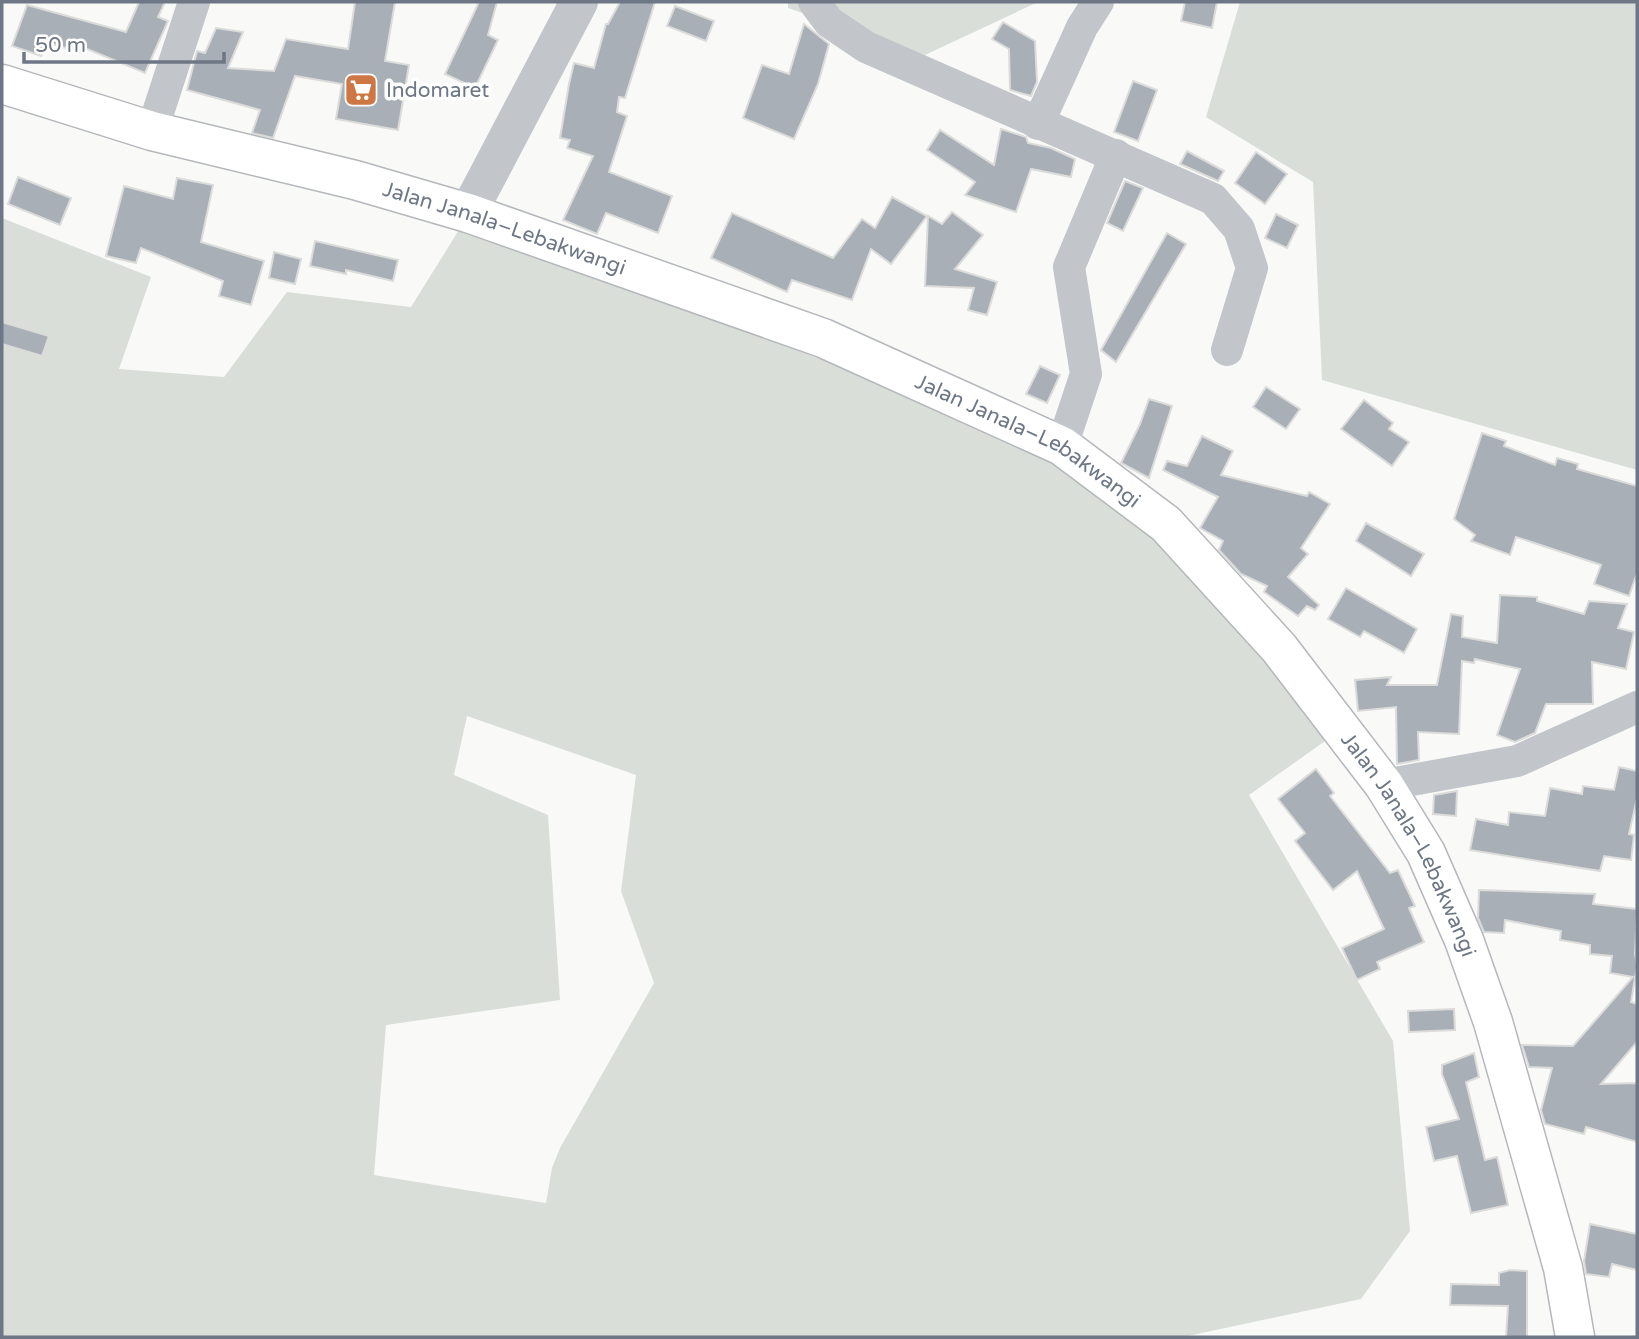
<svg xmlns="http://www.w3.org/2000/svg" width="1639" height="1339" viewBox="0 0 1639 1339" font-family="'Varela Round',sans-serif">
  <rect width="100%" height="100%" fill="#f9faf8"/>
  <g fill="#d9ded8" fill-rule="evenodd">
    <polygon points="788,2 1038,2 925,55 788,8"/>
    <polygon points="1240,2 1637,2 1637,470 1322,380 1313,182 1206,117"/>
    <path d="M467,217L1063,457L1215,588L1335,734L1249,795L1393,1041L1410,1231L1361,1299L1183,1337H2V218L151,277L119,369L224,377L287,292L411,307ZM467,716L636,775L621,891L654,983L560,1148L552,1168L546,1203L374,1175L386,1025L560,1000L548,815L454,775Z"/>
  </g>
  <g fill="#a9afb6" stroke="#dbdcda" stroke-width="2">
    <polygon points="139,2 165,2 158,17 168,21 145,73 85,48 83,53 46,42 41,56 12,46 27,5 126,32"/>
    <polygon points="355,2 395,2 385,61 409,65 398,130 336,119 342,84 295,76 273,138 252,133 260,110 187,90 197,51 205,53 216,28 243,32 228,68 274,71 286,39 348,49"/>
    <polygon points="479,2 497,2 488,35 498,40 475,88 445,74"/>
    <polygon points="620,2 655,2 625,98 619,97 617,112 627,116 609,172 672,196 658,233 606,213 597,234 563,220 593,156 567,148 570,140 560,138 569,84 574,63 594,68 606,24 608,24"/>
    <polygon points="1185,2 1217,2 1212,28 1181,21"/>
    <polygon points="675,6 714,21 706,41 667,26"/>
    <polygon points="1003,22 1035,41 1037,82 1031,96 1010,90 1009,49 992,39"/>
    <polygon points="804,24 829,44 818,84 794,139 743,118 762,65 789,74"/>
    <polygon points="1133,81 1157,90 1138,141 1114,132"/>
    <polygon points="1001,129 1026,137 1028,143 1051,148 1075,159 1071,177 1031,169 1016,212 965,195 975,182 927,150 940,130 994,165"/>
    <polygon points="1187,151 1224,171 1218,181 1180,164"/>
    <polygon points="1256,152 1287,174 1265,204 1235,183"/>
    <polygon points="18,177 71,198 60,225 8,204"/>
    <polygon points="177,178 213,185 201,242 264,261 251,305 219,296 223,281 141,248 136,263 106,256 124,186 173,199"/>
    <polygon points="1125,181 1143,188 1123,231 1107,223"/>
    <polygon points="892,197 927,216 891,264 871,249 852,300 792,280 787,292 711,258 732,213 833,258 862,219 875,228"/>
    <polygon points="952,212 983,235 955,269 997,282 987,315 968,310 974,288 925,286 928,216 942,224"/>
    <polygon points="1276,214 1298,225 1287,248 1265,238"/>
    <polygon points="1167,233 1186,244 1116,362 1101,350"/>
    <polygon points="315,241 398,260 393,281 346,270 346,274 310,266"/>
    <polygon points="274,252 301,259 295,284 269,278"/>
    <polygon points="2,322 49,336 42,356 2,344"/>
    <polygon points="1040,366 1060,375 1047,403 1026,394"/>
    <polygon points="1266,387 1300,409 1286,429 1253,407"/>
    <polygon points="1149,399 1172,406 1149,478 1121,463 1140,424"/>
    <polygon points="1364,400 1393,423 1389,429 1409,442 1392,466 1341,429"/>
    <polygon points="1482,433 1506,441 1504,446 1555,465 1557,458 1578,464 1577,469 1637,486 1637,573 1629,596 1594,584 1601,565 1516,537 1510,555 1471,541 1475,535 1454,519"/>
    <polygon points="1202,436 1233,451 1221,475 1307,496 1309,492 1330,504 1301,548 1308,554 1288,577 1319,605 1315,610 1307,606 1298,616 1264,592 1267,586 1241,574 1219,550 1223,541 1200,528 1218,497 1163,470 1167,461 1187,466"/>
    <polygon points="1366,523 1424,554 1411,576 1356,541"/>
    <polygon points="1346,588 1417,629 1404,653 1364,631 1360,637 1328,619"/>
    <polygon points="1500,595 1537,597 1537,601 1584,614 1589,601 1627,604 1618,628 1634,632 1626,669 1592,662 1593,704 1546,704 1535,733 1515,742 1497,735 1520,669 1475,659 1474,663 1462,661 1459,734 1418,732 1419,760 1397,764 1396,707 1358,711 1355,680 1391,677 1387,685 1437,685 1451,614 1463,616 1462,637 1497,643"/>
    <polygon points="1619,767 1637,771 1637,798 1629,834 1634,835 1631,860 1604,856 1600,871 1470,850 1476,819 1508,825 1509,812 1545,816 1550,788 1582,794 1583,786 1614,790"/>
    <polygon points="1316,769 1334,793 1330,796 1390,873 1398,870 1415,906 1409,908 1424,942 1377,962 1380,969 1357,980 1342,948 1384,929 1357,871 1333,890 1295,841 1305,833 1278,799"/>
    <polygon points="1457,791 1456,816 1433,814 1434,795"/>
    <polygon points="1479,890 1595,894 1593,904 1637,909 1635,954 1637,966 1631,1002 1637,1004 1637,1042 1601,1084 1637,1083 1637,1142 1586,1127 1584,1134 1545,1124 1541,1110 1552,1068 1529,1067 1522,1045 1573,1046 1633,977 1610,973 1612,956 1590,954 1590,945 1560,940 1561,931 1505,920 1504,933 1484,932 1478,918"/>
    <polygon points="1454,1009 1455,1030 1409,1032 1408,1011"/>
    <polygon points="1474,1053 1479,1077 1466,1082 1485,1160 1497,1157 1508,1205 1471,1213 1457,1156 1434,1161 1426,1127 1459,1119 1442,1074 1442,1065"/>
    <polygon points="1590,1224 1637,1234 1637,1270 1612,1264 1609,1277 1586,1274 1584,1261"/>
    <polygon points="1510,1270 1527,1271 1527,1337 1506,1337 1508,1306 1450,1305 1451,1284 1499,1285 1499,1273"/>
  </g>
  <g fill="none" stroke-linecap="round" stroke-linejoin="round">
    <defs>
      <g id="primary">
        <path id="s1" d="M2,84L152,131L355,180L468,213L823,338L1062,446L1166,524L1279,648L1384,785L1426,853L1464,940L1493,1022L1563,1268L1575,1337"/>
      </g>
    </defs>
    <use href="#primary" stroke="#b4b7bb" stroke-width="41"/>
    <g stroke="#c2c5c9" stroke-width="32">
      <polyline points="814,2 829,22 866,47 1213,199 1239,229 1252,268 1227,350"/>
      <polyline points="1038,124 1082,27 1098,2"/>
      <polyline points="152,131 194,2"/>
      <polyline points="1062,446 1086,374 1069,267 1116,155"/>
      <polyline points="1384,785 1517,761 1637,707"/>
    </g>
    <polyline stroke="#c2c5c9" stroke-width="38" points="468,213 579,2"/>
    <use href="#primary" stroke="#fff" stroke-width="38"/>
  </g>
  <defs>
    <symbol id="supermarket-square" viewBox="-11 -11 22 22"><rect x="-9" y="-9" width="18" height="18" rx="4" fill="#cd7844" stroke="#fff"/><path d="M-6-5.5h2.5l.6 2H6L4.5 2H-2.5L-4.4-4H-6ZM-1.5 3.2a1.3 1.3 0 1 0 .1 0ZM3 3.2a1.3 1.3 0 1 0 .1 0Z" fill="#fff"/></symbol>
  </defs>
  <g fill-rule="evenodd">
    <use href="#supermarket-square" x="342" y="71" width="38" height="38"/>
  </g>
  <g text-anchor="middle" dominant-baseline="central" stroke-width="7" stroke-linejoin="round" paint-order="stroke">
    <g font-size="21" fill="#6d7785" stroke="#fff" text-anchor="start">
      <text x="386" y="90">Indomaret</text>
    </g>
    <g font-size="21" fill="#6d7785" stroke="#fff">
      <text stroke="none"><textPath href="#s1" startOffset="523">Jalan Janala–Lebakwangi</textPath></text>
      <text stroke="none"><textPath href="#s1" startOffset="1090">Jalan Janala–Lebakwangi</textPath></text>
      <text stroke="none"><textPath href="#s1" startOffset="1657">Jalan Janala–Lebakwangi</textPath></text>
    </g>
  </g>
  <rect width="1639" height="1339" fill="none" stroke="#6d7785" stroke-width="7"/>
  <path d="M24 52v10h200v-10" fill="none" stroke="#6d7785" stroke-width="3.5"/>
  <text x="35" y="52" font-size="21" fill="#6d7785" stroke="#ffffff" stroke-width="5" paint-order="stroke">50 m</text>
</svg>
